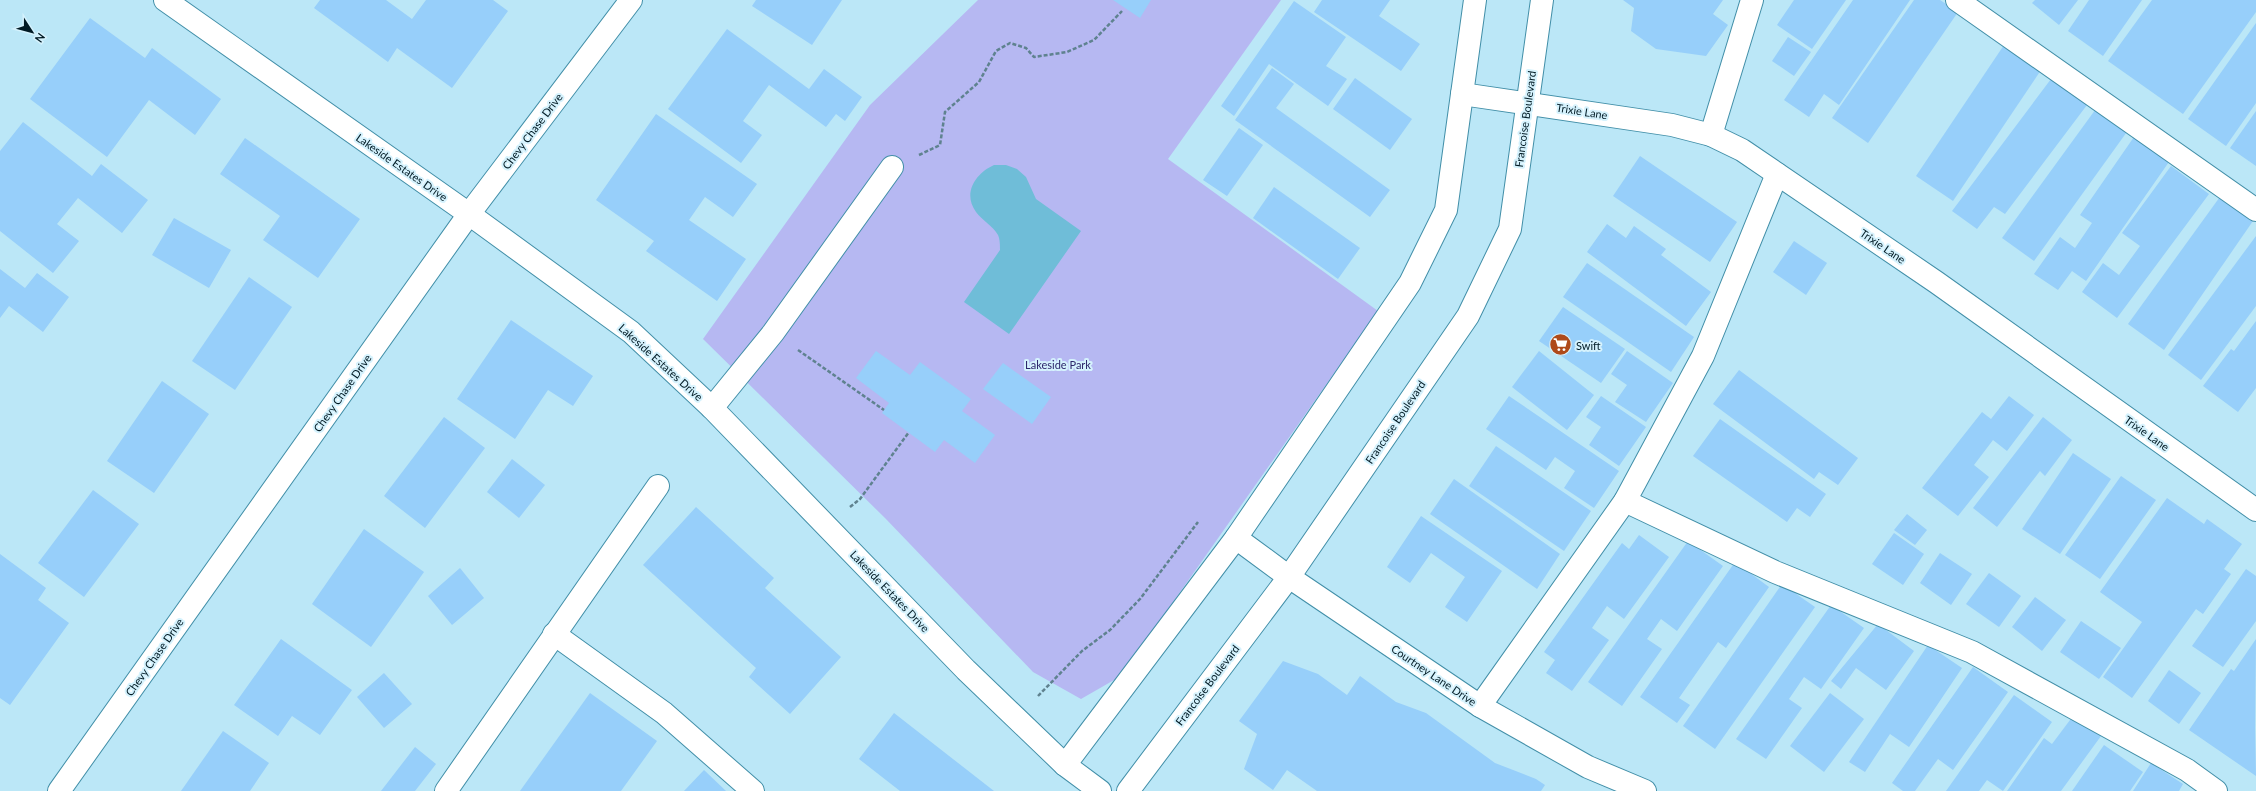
<svg xmlns="http://www.w3.org/2000/svg" width="2256" height="791" viewBox="0 0 2256 791" font-family="Lato,sans-serif">
  <rect width="100%" height="100%" fill="#bbe7f7"/>
  <polygon fill="#b6b8f2" points="978,0 1281,0 1168,159 1378,311 1121,676 1081,699 1033,672 885,518 703,339 870,105"/>
  <path fill="#6fbdd8" d="M994,165H1006L1017,169L1026,177L1036,199L1081,231L1009,334L964,302L1000,250C1000,246 1000,239 998,235C993,226 982,220 976,212C962,193 976,173 994,165Z"/>
  <g fill="#97cffa">
    <polygon points="320,0 386,0 412,19 426,0 493,0 508,11 452,88 397,48 388,62 314,8"/>
    <polygon points="756,0 842,0 812,45 752,6"/>
    <polygon points="1113,0 1151,0 1140,18"/>
    <polygon points="1322,0 1390,0 1379,16 1420,44 1401,71 1314,12"/>
    <polygon points="1623,0 1723,0 1713,14 1728,25 1706,56 1656,49 1631,31 1634,8"/>
    <polygon points="1794,0 1846,0 1812,49 1777,25"/>
    <polygon points="1853,0 1910,0 1839,105 1824,94 1809,117 1784,100"/>
    <polygon points="1914,0 1940,0 1958,12 1868,143 1832,118"/>
    <polygon points="2035,0 2078,0 2059,25 2032,3"/>
    <polygon points="2089,0 2142,0 2103,56 2068,31"/>
    <polygon points="2152,0 2256,0 2256,12 2183,114 2108,61"/>
    <polygon points="1294,1 1346,37 1326,66 1347,79 1328,106 1269,64 1234,116 1221,106"/>
    <polygon points="90,18 145,58 152,48 221,99 195,135 149,100 107,157 30,99"/>
    <polygon points="2256,23 2256,103 2226,146 2188,119"/>
    <polygon points="727,29 809,89 824,69 862,97 845,121 836,114 826,127 769,85 743,121 762,135 741,163 668,109"/>
    <polygon points="1788,37 1811,52 1794,76 1772,61"/>
    <polygon points="2004,45 2041,70 1953,201 1916,176"/>
    <polygon points="1272,68 1294,84 1276,108 1390,190 1370,217 1235,120"/>
    <polygon points="2054,75 2090,101 2005,214 1994,207 1977,229 1952,211"/>
    <polygon points="1355,78 1412,119 1390,150 1333,109"/>
    <polygon points="2098,106 2129,129 2034,261 2002,238"/>
    <polygon points="2256,111 2256,166 2230,148"/>
    <polygon points="656,114 757,184 733,217 705,197 689,220 746,259 717,301 646,251 654,241 596,200"/>
    <polygon points="23,122 92,176 101,164 148,200 122,233 78,198 57,224 79,241 53,273 0,231 0,151"/>
    <polygon points="1239,128 1263,145 1227,196 1203,180"/>
    <polygon points="2136,134 2171,159 2086,281 2072,271 2058,290 2034,274 2060,237 2075,248 2092,223 2080,215"/>
    <polygon points="245,138 360,219 318,278 263,240 280,216 220,174"/>
    <polygon points="1640,156 1737,222 1710,262 1613,196"/>
    <polygon points="2171,166 2209,194 2117,318 2082,292 2103,263 2119,275 2140,246 2122,233"/>
    <polygon points="1274,187 1360,248 1338,279 1253,218"/>
    <polygon points="2222,194 2255,218 2164,350 2128,324"/>
    <polygon points="174,218 231,250 209,288 152,255"/>
    <polygon points="1607,224 1626,238 1634,226 1666,249 1661,255 1711,292 1686,326 1587,252"/>
    <polygon points="2256,236 2256,306 2201,380 2168,355"/>
    <polygon points="1794,241 1827,263 1806,295 1773,272"/>
    <polygon points="1587,263 1694,337 1671,372 1563,297"/>
    <polygon points="0,269 25,288 37,273 69,297 43,332 9,306 0,318"/>
    <polygon points="249,277 292,307 235,390 192,361"/>
    <polygon points="1563,307 1625,349 1601,383 1539,341"/>
    <polygon points="511,320 593,376 573,406 548,390 515,439 457,399"/>
    <polygon points="2256,321 2256,388 2238,412 2203,386 2231,349 2234,351"/>
    <polygon points="876,351 910,375 920,362 971,399 962,411 995,435 975,463 944,440 935,452 882,413 889,403 856,378"/>
    <polygon points="1539,351 1594,395 1567,430 1512,387"/>
    <polygon points="1627,351 1673,383 1646,422 1615,402 1627,385 1611,374"/>
    <polygon points="1003,363 1051,397 1032,424 983,389"/>
    <polygon points="1739,370 1858,458 1838,485 1819,472 1814,479 1713,404"/>
    <polygon points="162,381 209,414 154,493 107,461"/>
    <polygon points="1509,396 1619,471 1594,508 1564,488 1575,471 1555,457 1546,470 1486,429"/>
    <polygon points="1601,396 1646,427 1619,466 1589,445 1601,427 1586,417"/>
    <polygon points="2009,396 2034,415 2007,451 1993,440 1974,465 1989,477 1958,516 1922,488 1982,412 1991,419"/>
    <polygon points="444,417 485,448 425,528 384,496"/>
    <polygon points="2043,417 2072,440 2045,476 2040,471 1997,527 1973,508"/>
    <polygon points="1720,419 1826,494 1810,517 1797,508 1787,522 1693,456"/>
    <polygon points="1496,446 1591,511 1564,551 1469,486"/>
    <polygon points="2073,453 2111,479 2060,554 2022,529"/>
    <polygon points="512,459 545,485 519,518 487,492"/>
    <polygon points="2121,476 2156,500 2100,579 2065,555"/>
    <polygon points="1454,479 1560,554 1537,589 1430,514"/>
    <polygon points="93,490 139,524 84,597 38,563"/>
    <polygon points="2167,498 2204,524 2207,519 2242,544 2224,569 2231,574 2203,614 2196,609 2132,698 2103,677 2142,622 2100,592"/>
    <polygon points="696,507 774,578 765,588 841,657 790,714 749,677 756,668 643,565"/>
    <polygon points="1907,514 1927,530 1915,545 1894,530"/>
    <polygon points="1421,516 1502,571 1467,622 1445,607 1465,577 1431,553 1410,583 1387,567"/>
    <polygon points="364,529 424,572 371,647 312,604"/>
    <polygon points="1894,533 1924,554 1903,585 1872,564"/>
    <polygon points="1639,535 1669,557 1624,619 1607,606 1592,628 1609,640 1572,691 1546,673 1555,660 1544,652 1622,543 1629,549"/>
    <polygon points="1688,541 1723,566 1677,631 1661,619 1647,639 1662,649 1622,706 1588,682"/>
    <polygon points="1940,553 1972,574 1951,605 1920,583"/>
    <polygon points="0,554 46,588 38,600 69,623 10,705 0,698"/>
    <polygon points="1735,562 1769,587 1726,648 1718,642 1679,698 1690,705 1677,723 1640,697"/>
    <polygon points="460,568 484,598 452,625 428,596"/>
    <polygon points="2246,569 2256,576 2256,621 2223,667 2192,646"/>
    <polygon points="1989,573 2021,596 1999,627 1966,604"/>
    <polygon points="1782,584 1815,607 1715,749 1683,726"/>
    <polygon points="2035,597 2066,620 2042,651 2012,627"/>
    <polygon points="1831,605 1864,628 1821,689 1804,677 1789,699 1802,708 1766,759 1736,739"/>
    <polygon points="2081,621 2121,648 2099,679 2060,652"/>
    <polygon points="1878,624 1914,651 1886,690 1856,668 1841,689 1831,681"/>
    <polygon points="281,639 352,690 320,735 292,716 278,736 234,705"/>
    <polygon points="2256,639 2255,728 2256,776 2189,730 2231,669 2234,671"/>
    <polygon points="1928,645 1962,668 1909,747 1890,734 1865,772 1849,762"/>
    <polygon points="1283,661 1318,674 1347,695 1360,676 1396,702 1426,713 1495,763 1536,779 1545,785 1541,791 1317,791 1287,770 1273,790 1244,769 1257,734 1239,721"/>
    <polygon points="1973,667 2008,692 1953,770 1938,759 1915,791 1903,791 1892,783"/>
    <polygon points="2169,670 2201,693 2179,724 2148,701"/>
    <polygon points="384,673 412,704 384,728 357,697"/>
    <polygon points="590,693 657,741 621,791 520,791"/>
    <polygon points="1830,693 1864,719 1824,772 1790,746"/>
    <polygon points="2014,695 2052,722 2003,791 1987,780 1979,791 1946,791"/>
    <polygon points="894,713 994,791 900,791 859,759"/>
    <polygon points="2073,716 2101,736 2061,791 2007,791 2044,738 2052,744"/>
    <polygon points="223,731 269,763 250,791 181,791"/>
    <polygon points="2104,745 2143,772 2130,791 2072,791"/>
    <polygon points="415,747 436,764 415,791 381,791"/>
    <polygon points="2151,763 2183,784 2179,791 2133,791"/>
    <polygon points="704,770 726,791 684,791"/>
  </g>
  <g fill="none" stroke-linecap="round" stroke-linejoin="round">
    <defs>
      <g id="minor">
        <polyline points="165,0 469,214 631,332 712,408 966,670 1065,765 1100,791"/>
        <polyline points="1957,0 2256,210"/>
        <polyline points="1462,94 1672,125 1711,135 1742,150 1936,282 2256,510"/>
        <polyline points="1711,135 1752,0"/>
        <polyline points="712,408 773,333 892,167"/>
        <polyline points="1625,501 1775,572 1972,652 2187,770 2216,791"/>
        <polyline points="1236,538 1289,577 1480,706 1588,767 1645,791"/>
        <polyline points="554,634 664,713 753,791"/>
        <polyline points="1480,706 1625,501 1703,356 1777,174"/>
        <polyline points="1065,765 1236,538 1410,283 1446,210 1475,0"/>
        <polyline points="59,791 469,214 631,0"/>
        <polyline points="446,791 658,486"/>
        <polyline points="1128,791 1289,577 1468,316 1510,229 1542,0"/>
      </g>
    </defs>
    <use href="#minor" stroke="#428fa8" stroke-width="24"/>
    <g stroke="#5f828f" stroke-width="2.5" stroke-dasharray="4 2" stroke-linecap="butt">
      <polyline points="919,155 940,145 945,112 979,82 996,51 1010,43 1026,48 1034,57 1067,52 1094,40 1122,11"/>
      <polyline points="798,350 884,410"/>
      <polyline points="850,507 860,499 909,432"/>
      <polyline points="1038,696 1082,651 1110,630 1140,599 1198,522"/>
    </g>
    <use href="#minor" stroke="#fff" stroke-width="22"/>
  </g>
  <defs>
    <symbol id="supermarket-disc" viewBox="-11 -11 22 22"><circle r="9.5" fill="#af4a1a" stroke="#d5f2fd"/><path d="M-6-5.5h2.5l.6 2H6L4.5 2H-2.5L-4.4-4H-6ZM-1.5 3.2a1.3 1.3 0 1 0 .1 0ZM3 3.2a1.3 1.3 0 1 0 .1 0Z" fill="#fff"/></symbol>
  </defs>
  <g fill-rule="evenodd">
    <use href="#supermarket-disc" x="1548" y="332" width="25" height="25"/>
  </g>
  <g text-anchor="middle" dominant-baseline="central" stroke-width="4" stroke-linejoin="round" paint-order="stroke">
    <g font-size="11" fill="#001a24" stroke="#d5f2fd">
      <text transform="translate(1582 111) rotate(9)">Trixie Lane</text>
      <text transform="translate(1525 119) rotate(-82)">Francoise Boulevard</text>
      <text transform="translate(532 131) rotate(-53)">Chevy Chase Drive</text>
      <text transform="translate(402 167) rotate(35)">Lakeside Estates Drive</text>
      <text transform="translate(1883 246) rotate(34)">Trixie Lane</text>
      <text transform="translate(661 362) rotate(42)">Lakeside Estates Drive</text>
      <text transform="translate(342 393) rotate(-55)">Chevy Chase Drive</text>
      <text transform="translate(1395 422) rotate(-56)">Francoise Boulevard</text>
      <text transform="translate(2147 433) rotate(35)">Trixie Lane</text>
      <text transform="translate(890 591) rotate(46)">Lakeside Estates Drive</text>
      <text transform="translate(154 657) rotate(-55)">Chevy Chase Drive</text>
      <text transform="translate(1434 675) rotate(34)">Courtney Lane Drive</text>
      <text transform="translate(1207 685) rotate(-53)">Francoise Boulevard</text>
    </g>
    <g font-size="11" fill="#001a24" stroke="#d5f2fd" text-anchor="start">
      <text x="1576" y="345">Swift</text>
    </g>
    <g font-size="11" fill="#2d266b" stroke="#d5f2fd">
      <text x="1058" y="364">Lakeside Park</text>
    </g>
  </g>
  <g transform="translate(32 32) rotate(126)" stroke="#d5f2fd" stroke-width="3" paint-order="stroke">
  <path d="M0-3L7 15L0 10L-7 15Z" fill="#001a24"/>
  <text y="-6" font-size="11" font-weight="bold" text-anchor="middle" fill="#001a24">N</text>
  </g>
</svg>
